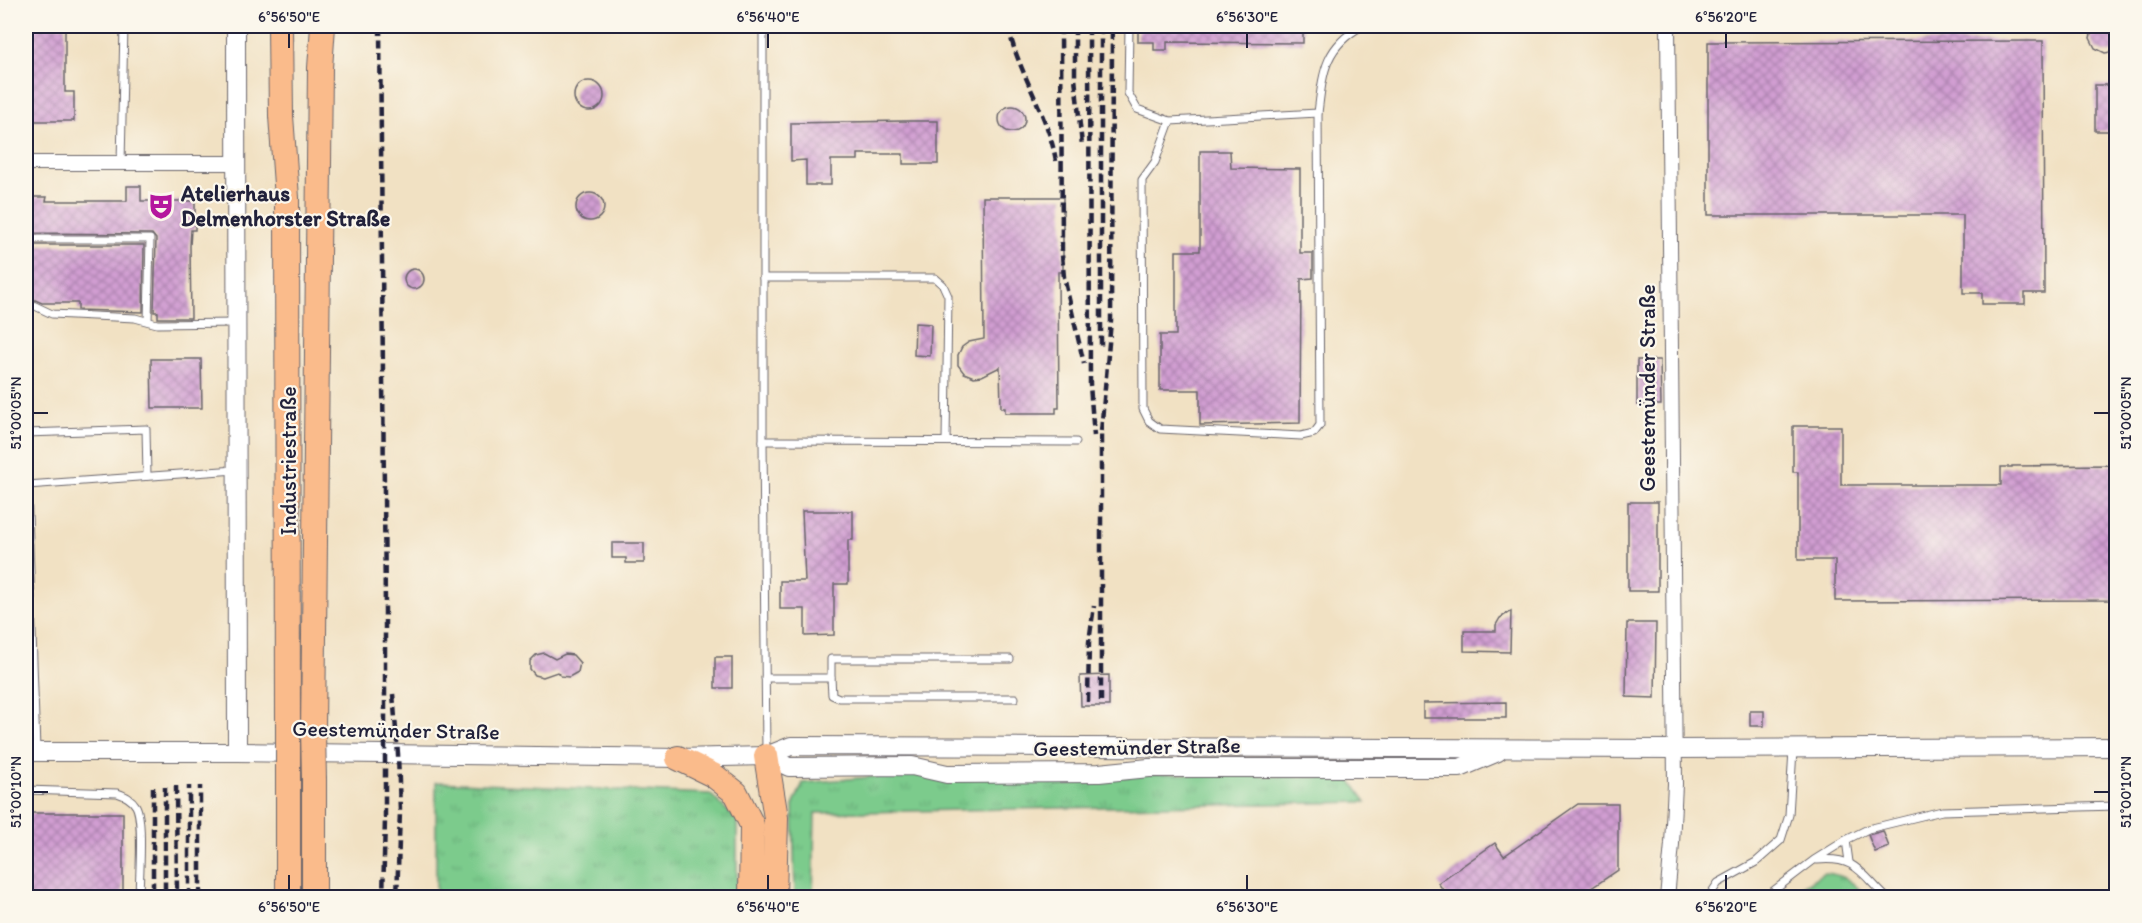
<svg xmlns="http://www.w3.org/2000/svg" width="2142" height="923" viewBox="0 0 2142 923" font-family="Itim,sans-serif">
  <defs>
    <pattern id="grass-tufts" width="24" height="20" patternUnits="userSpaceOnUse" patternTransform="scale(1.5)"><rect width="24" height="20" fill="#7bcb8c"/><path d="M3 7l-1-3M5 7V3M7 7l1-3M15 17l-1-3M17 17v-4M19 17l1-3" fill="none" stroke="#6aae7a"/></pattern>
    <pattern id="building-cross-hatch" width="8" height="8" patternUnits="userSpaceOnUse" patternTransform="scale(1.5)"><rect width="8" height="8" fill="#d19ed2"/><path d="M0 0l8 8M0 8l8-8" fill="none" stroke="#a980ac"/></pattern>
  </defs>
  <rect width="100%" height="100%" fill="#fbf7ec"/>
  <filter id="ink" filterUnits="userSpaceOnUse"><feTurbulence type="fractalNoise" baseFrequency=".0167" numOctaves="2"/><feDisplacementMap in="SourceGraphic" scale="12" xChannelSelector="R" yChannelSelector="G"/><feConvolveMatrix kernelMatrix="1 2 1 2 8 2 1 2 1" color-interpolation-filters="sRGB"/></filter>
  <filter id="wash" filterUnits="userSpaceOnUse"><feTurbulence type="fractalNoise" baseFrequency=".008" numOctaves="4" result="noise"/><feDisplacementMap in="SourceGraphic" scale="24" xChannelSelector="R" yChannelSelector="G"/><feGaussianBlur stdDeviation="1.35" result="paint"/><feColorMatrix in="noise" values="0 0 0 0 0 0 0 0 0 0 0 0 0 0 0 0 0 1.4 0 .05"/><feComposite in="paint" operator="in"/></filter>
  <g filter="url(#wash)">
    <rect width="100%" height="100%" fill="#f1e1c3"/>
    <g fill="url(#grass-tufts)" stroke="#4e7664" stroke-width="1.5">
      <polygon points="903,774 1179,774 1349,778 1366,802 815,813 813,898 795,897 793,806 803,783"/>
      <polygon points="436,782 710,794 737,820 737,897 436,898"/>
      <path d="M1823,873C1847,875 1851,881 1867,897H1786Z"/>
    </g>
    <g id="blocks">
      <g fill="url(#building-cross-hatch)">
        <polygon points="26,26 65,26 65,92 74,92 74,121 26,121"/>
        <polygon points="1138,26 1303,26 1303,43 1167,42 1167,50 1154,50 1154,42 1138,42"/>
        <polygon points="2093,26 2116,26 2116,51 2105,53 2095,48 2090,38"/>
        <polygon points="2043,41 2044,293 2025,293 2025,304 1982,304 1982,293 1963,293 1963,215 1708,215 1708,42"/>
        <circle cx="589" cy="96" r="15"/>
        <rect x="2095" y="85" width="21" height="46"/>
        <circle cx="1012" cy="119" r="13"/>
        <polygon points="903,121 938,121 938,164 903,164 903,154 858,154 858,160 831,160 831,185 806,185 806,160 791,161 791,123"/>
        <polygon points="1200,151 1230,151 1231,168 1300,169 1300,253 1313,253 1313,278 1301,279 1300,423 1200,425 1200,390 1160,390 1160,335 1176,335 1176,251 1200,251"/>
        <polygon points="127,186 141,186 141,201 195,201 195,230 191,230 190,246 191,318 158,318 158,312 154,312 156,239 152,234 26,233 26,197 47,197 46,201 127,201"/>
        <circle cx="590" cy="207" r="14"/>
        <polygon points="983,197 1063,197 1063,272 1058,272 1059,408 1056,408 1056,413 1005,413 1005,408 1001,408 1000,367 982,376 974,377 964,373 958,365 958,355 962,347 969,342 984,339"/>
        <polygon points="26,245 144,245 143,312 78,310 78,303 42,303 33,299 26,299"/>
        <circle cx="414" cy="279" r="10"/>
        <polygon points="915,323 931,324 930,356 914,355"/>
        <polygon points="151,359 201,359 202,408 152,408"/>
        <polygon points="1637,360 1660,360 1661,405 1637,405"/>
        <polygon points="1793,426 1841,426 1841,485 2001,485 2001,467 2012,467 2012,466 2116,465 2116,600 1835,601 1835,560 1798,560 1798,472 1793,472"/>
        <rect x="1628" y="502" width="30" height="89"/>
        <polygon points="802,511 853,511 853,540 848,540 848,584 834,584 834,635 805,636 805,609 780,609 780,581 805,581"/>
        <polygon points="612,543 644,543 644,563 626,563 626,558 612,558"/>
        <polygon points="1511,611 1510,652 1464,651 1464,631 1496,631 1496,625 1500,618"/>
        <polygon points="1627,623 1656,623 1655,698 1626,697"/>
        <polygon points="544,653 555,659 565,654 573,655 580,663 578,672 569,677 561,676 557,672 543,677 535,675 530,669 530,661 536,655"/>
        <rect x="715" y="657" width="17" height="31"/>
        <polygon points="1109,675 1109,706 1081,706 1080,676"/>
        <polygon points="1506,702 1506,718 1423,718 1423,703"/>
        <rect x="1750" y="711" width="14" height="15"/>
        <polygon points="1578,804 1618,804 1618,870 1578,897 1448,897 1438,883 1495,843 1504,856"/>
        <rect x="26" y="813" width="97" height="84"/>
        <polygon points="1883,831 1889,847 1875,852 1868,835"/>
      </g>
    </g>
  </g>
  <g filter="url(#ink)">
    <use href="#blocks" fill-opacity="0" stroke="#6a656b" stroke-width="1.5"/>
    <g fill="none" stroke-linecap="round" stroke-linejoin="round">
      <defs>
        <g id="service">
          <polyline points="763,26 763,441 766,752"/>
          <polyline points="1129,26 1128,93 1137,109 1170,121 1155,162 1142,180 1143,409 1149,421 1160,429 1301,436 1314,433 1320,425 1318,113"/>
          <path d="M1170,121L1318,113C1323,73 1324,47 1362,26"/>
          <polyline points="121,163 124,26"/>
          <polyline points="26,239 150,239 148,321"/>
          <polyline points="763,278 935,278 943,285 948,296 946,441"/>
          <polyline points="26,305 33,305 52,314 135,318 157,324 236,323"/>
          <polyline points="26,433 146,429 147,476"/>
          <polyline points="763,441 1076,442"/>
          <polyline points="765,678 831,678 832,695 839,698 1015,698"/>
          <polyline points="831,678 831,659 1010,659"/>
          <polyline points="36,750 27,485 236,470"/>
          <path d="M26,790L117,793C125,796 131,798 136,806C144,820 139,879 139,898"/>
          <polyline points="1846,840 1849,862"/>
          <path d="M1817,860C1857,856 1861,874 1887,898"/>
          <polyline points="1708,898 1718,883 1756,862 1781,840 1789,815 1793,750"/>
          <polyline points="1764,898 1814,860 1846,840 1868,829 1942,811 2116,806"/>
        </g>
        <g id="minor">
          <polyline points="26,163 235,163"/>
          <polyline points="1667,898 1672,844 1675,784 1668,26"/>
        </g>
        <g id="tertiary">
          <polyline points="236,26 237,752"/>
          <polyline points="26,752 237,752 678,758 766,756 791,746 1674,749 2116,747"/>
          <polyline points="766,756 789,767 912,766 947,774 1099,773 1149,768 1460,768 1498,752"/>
        </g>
        <g id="trunk">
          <polyline points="280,26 281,116 287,198 288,729"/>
          <polyline points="313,730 320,68 323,26"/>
          <polyline points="766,756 776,818 774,898"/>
          <polyline points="678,758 713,775 736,793 752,825 751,898"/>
          <polyline points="314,780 314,898"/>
          <polyline points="288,898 288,780"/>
        </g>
      </defs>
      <use href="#service" stroke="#6a656b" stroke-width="9"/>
      <use href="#minor" stroke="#6a656b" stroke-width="16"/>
      <use href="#tertiary" stroke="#6a656b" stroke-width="20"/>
      <use href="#trunk" stroke="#6a656b" stroke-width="26"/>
      <use href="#service" stroke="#fff" stroke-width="7"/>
      <use href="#minor" stroke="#fff" stroke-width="14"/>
      <use href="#tertiary" stroke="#fff" stroke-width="18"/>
      <use href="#trunk" stroke="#fabb8b" stroke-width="24"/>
      <g stroke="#22223b" stroke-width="4.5" stroke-dasharray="9 4.5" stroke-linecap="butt">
        <polyline points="380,26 385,610 385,819 383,898"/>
        <path d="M1008,26C1018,73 1048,113 1056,161"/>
        <polyline points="1061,26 1062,255 1064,277 1084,364"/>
        <polyline points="1075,26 1075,78 1082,145"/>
        <polyline points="1089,26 1090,385 1094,436"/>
        <polyline points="1101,26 1101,349"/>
        <polyline points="393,694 398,754 400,811 397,898"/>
        <polyline points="1101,701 1101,432 1111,321 1112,26"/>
        <polyline points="1088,702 1089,642 1094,606"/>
        <polyline points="176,786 177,898"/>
        <polyline points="153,787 153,898"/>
        <polyline points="165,787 165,898"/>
        <polyline points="189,898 189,786"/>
        <polyline points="200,898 200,786"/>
      </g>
      <defs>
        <g id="trunk-bridge">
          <polyline points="288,729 288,780"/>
          <polyline points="313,730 314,780"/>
        </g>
      </defs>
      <use href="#trunk-bridge" stroke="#6a656b" stroke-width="26" stroke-linecap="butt"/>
      <use href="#trunk-bridge" stroke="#fabb8b" stroke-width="24"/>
    </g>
  </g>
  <path fill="none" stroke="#22223b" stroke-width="2" d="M289,33V48M768,33V48M1247,33V48M1726,33V48M33,413H48M2094,413H2109M33,792H48M2094,792H2109M289,875V890M768,875V890M1247,875V890M1726,875V890"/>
  <defs>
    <symbol id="theatre-bare" viewBox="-9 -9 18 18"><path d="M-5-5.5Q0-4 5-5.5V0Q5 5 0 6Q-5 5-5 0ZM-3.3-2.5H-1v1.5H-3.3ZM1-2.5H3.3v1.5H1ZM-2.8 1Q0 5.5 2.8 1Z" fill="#b5179e" stroke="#fbf7ec" stroke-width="2.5" paint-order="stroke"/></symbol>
  </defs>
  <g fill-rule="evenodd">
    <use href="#theatre-bare" x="142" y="187" width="38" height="38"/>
  </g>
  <g text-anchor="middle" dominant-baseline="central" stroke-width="4.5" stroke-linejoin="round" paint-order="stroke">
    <g font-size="22" font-weight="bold" fill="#22223b" stroke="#fbf7ec" text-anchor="start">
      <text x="181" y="193">Atelierhaus<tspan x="181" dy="25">Delmenhorster Straße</tspan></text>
    </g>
    <g font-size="22" fill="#22223b" stroke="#fbf7ec">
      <text transform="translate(1647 388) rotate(-90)">Geestemünder Straße</text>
      <text transform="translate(288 461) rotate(-90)">Industriestraße</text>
      <text transform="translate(396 730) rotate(1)">Geestemünder Straße</text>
      <text transform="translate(1137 747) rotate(-1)">Geestemünder Straße</text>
    </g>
  </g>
  <rect width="2142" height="923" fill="none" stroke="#fbf7ec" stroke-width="66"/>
  <rect x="33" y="33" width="2076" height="857" fill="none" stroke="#22223b" stroke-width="2"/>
  <g font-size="15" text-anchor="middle" fill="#22223b">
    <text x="289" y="22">6°56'50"E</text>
    <text x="768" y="22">6°56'40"E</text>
    <text x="1247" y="22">6°56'30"E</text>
    <text x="1726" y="22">6°56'20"E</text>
    <text transform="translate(2126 413) rotate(-90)" y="5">51°00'05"N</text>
    <text transform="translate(16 413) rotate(-90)" y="5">51°00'05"N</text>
    <text transform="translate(2126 792) rotate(-90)" y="5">51°00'10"N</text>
    <text transform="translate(16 792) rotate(-90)" y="5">51°00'10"N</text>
    <text x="289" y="912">6°56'50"E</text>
    <text x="768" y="912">6°56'40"E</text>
    <text x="1247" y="912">6°56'30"E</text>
    <text x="1726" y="912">6°56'20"E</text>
  </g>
</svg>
